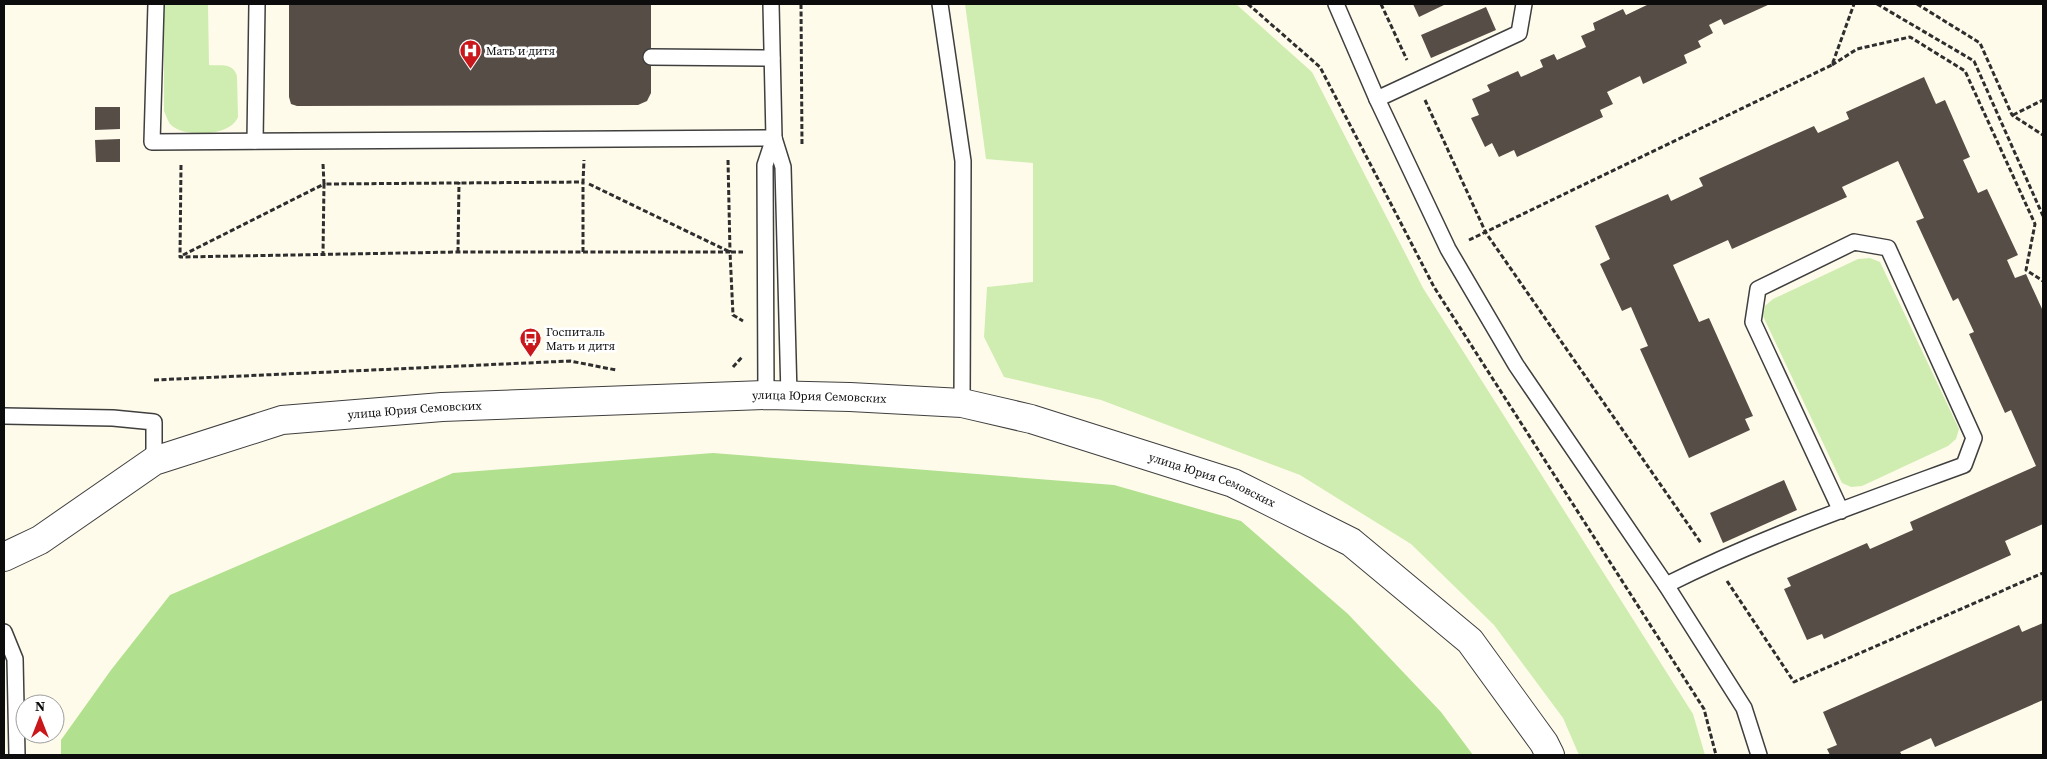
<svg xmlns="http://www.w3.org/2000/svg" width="2047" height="759" viewBox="0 0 2047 759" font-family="'Source Serif 4',serif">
  <rect width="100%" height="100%" fill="#fffbeb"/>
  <g fill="#cfedb0">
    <path d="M164,4H208L209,65C221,66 233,62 237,76L238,117C230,137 185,138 171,125C168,122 166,115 164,111Z"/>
    <polygon points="965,4 1236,4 1312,72 1423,288 1693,714 1705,755 1579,755 1563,718 1494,625 1411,544 1300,475 1101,400 1004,377 984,337 987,287 1033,282 1033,163 986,159"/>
    <polygon points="1870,258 1880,262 1959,429 1956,439 1948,446 1862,486 1851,487 1842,483 1763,316 1765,306 1773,299 1858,259"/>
  </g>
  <polygon fill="#b1e08e" points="713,453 1114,485 1241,521 1348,614 1441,712 1473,755 61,755 61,740 111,670 170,595 453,473"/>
  <g fill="#564d47">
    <polygon points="289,4 651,4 651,93 647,101 638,105 297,106 291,104 289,97"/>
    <polygon points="1413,4 1446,4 1419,17"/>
    <polygon points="1649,4 1770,4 1724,25 1721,19 1709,25 1713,33 1698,41 1701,47 1684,55 1687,63 1643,84 1640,76 1607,92 1613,104 1600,110 1603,117 1517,157 1514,150 1499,157 1492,143 1485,147 1471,118 1479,115 1472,99 1490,91 1487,85 1518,71 1521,77 1543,67 1540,60 1554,54 1557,60 1586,47 1581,36 1595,30 1593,23 1623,9 1626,15"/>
    <polygon points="1486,7 1496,30 1431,58 1421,35"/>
    <polygon points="1924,77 1936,104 1945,100 1970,157 1963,160 1978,193 1987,189 2018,255 2007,260 2015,278 2026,274 2043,311 2043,524 2005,541 2011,555 1824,639 1822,634 1807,640 1784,589 1791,586 1787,578 1867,543 1870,549 1913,530 1910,522 2036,466 2011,410 2005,413 1969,334 1974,332 1958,298 1953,301 1916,221 1924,218 1898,161 1842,187 1847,197 1732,249 1728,240 1673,265 1699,322 1709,318 1753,416 1745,419 1750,430 1689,458 1640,349 1648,346 1631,307 1622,311 1600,264 1610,259 1595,226 1668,194 1671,201 1703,186 1699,178 1814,126 1818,133 1849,119 1846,112"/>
    <polygon points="95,107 120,107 120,129 95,130"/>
    <polygon points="120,139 120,162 96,162 95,140"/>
    <polygon points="1784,480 1797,510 1723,543 1710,513"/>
    <polygon points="2043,623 2043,700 1935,747 1931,738 1900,752 1902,755 1830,755 1827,749 1837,745 1823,712 2019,625 2022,632"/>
  </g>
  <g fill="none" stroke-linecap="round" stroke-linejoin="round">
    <defs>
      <g id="lane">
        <polyline points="156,4 152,142 774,138"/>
        <polyline points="771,4 774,138 783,167 789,395"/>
        <polyline points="940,4 963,161 962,403"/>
        <polyline points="1336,4 1377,99 1448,249 1516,365 1666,585 1744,708 1759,755"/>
        <polyline points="651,57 772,58"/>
        <polyline points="1377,99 1519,33 1524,4"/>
        <polyline points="255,141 257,4"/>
        <polyline points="766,395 765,165 774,138"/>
        <polyline points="4,416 113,418 154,422 154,461"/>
        <path d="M1666,585C1762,537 1863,502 1964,465L1974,438L1888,248L1854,242L1758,289L1753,322L1841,511"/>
        <polyline points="4,632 15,659 17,755"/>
      </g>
      <g id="street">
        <path id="s1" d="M4,557L40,540L154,461L282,420L442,407L766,395L850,397L962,403L1031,419L1233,483L1351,542L1470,641L1544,743L1550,755"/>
      </g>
    </defs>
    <use href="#lane" stroke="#3f3f3f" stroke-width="18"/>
    <use href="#street" stroke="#3f3f3f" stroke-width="30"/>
    <g stroke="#2e2e2e" stroke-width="3" stroke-dasharray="5 2.5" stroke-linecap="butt">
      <polyline points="801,4 802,146"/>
      <polyline points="1248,4 1320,67 1434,287 1704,709 1716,755"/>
      <polyline points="1381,4 1407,60"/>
      <polyline points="1877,4 1974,61 2043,216"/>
      <polyline points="1917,4 1980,43 2012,115 2043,135"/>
      <polyline points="1832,65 1857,49 1910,37 1965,71 2035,224 2026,270 2043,281"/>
      <polyline points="1425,100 1486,233 1701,543"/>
      <polyline points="2013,115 2043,100"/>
      <polyline points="728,160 730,252"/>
      <polyline points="323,164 324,184 583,182 584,160"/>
      <polyline points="181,165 180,257 458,252 730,252 733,315 743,321"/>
      <polyline points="589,184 730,252 743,252"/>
      <polyline points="1469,240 1832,65 1854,4"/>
      <polyline points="458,252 459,182"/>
      <polyline points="583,252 583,182"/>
      <polyline points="183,255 324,184 323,254"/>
      <polyline points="733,367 742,357"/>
      <polyline points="154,380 570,361 616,370"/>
      <polyline points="1727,581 1794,682 2043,573"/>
    </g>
    <use href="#lane" stroke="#fff" stroke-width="15"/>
    <use href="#street" stroke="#fff" stroke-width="28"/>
  </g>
  <defs>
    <symbol id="hospital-pin" viewBox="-11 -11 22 30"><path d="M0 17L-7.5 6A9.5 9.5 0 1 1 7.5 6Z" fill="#c9171b" stroke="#fff"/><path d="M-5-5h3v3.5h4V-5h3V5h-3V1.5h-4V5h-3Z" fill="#fff"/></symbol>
    <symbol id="bus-pin" viewBox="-11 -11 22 30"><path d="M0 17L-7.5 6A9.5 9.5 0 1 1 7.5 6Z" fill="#c9171b" stroke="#fff"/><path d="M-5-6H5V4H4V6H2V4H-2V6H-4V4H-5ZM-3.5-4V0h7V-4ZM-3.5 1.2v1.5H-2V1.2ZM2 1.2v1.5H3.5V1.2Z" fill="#fff"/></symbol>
  </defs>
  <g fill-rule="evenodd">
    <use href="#hospital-pin" x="458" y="38" width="25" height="34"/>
    <use href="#bus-pin" x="518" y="326" width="25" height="34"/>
  </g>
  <g text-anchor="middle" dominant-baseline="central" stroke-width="5" stroke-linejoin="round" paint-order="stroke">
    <g font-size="12" fill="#0c0c0c" stroke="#fff" text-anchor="start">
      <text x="486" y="51">Мать и дитя</text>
      <text x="546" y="332">Госпиталь<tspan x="546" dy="14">Мать и дитя</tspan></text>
    </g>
    <g font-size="12" fill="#0c0c0c" stroke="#fff">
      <text stroke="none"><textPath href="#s1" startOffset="851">улица Юрия Семовских</textPath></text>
      <text stroke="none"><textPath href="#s1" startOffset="446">улица Юрия Семовских</textPath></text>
      <text stroke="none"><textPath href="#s1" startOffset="1256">улица Юрия Семовских</textPath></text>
    </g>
  </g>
  <rect width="2047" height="759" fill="none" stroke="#0c0c0c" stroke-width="10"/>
  <g transform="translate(40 719)"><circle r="24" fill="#ffffff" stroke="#9e9e9e"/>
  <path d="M0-4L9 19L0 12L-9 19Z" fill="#c9171b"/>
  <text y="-8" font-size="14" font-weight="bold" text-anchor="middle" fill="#0c0c0c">N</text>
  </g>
</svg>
